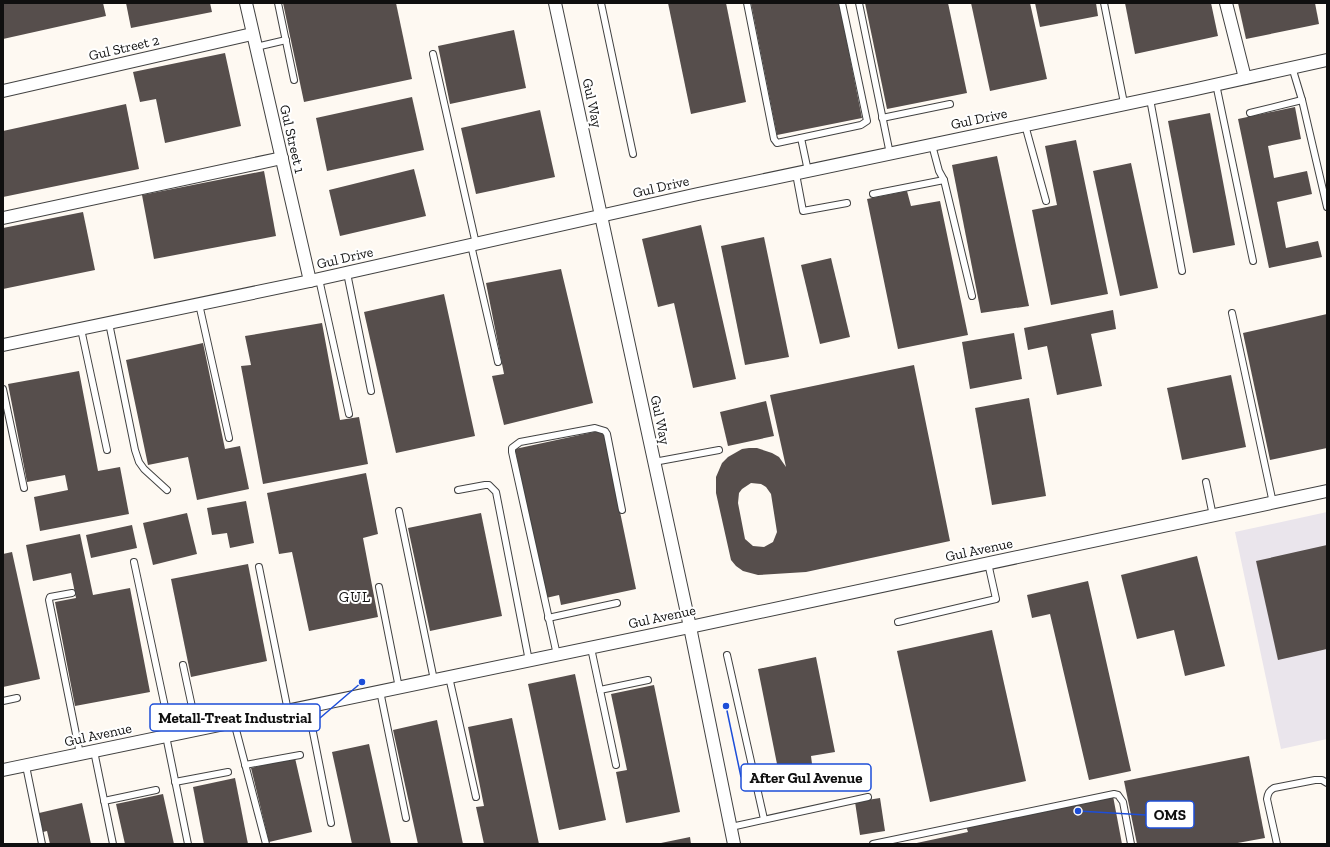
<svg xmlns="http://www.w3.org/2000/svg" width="1330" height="847" viewBox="0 0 1330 847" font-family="'Zilla Slab',serif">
  <rect width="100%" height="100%" fill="#fef9f2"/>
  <polygon fill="#eae5ec" points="1327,512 1327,739 1281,749 1235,532"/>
  <g fill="#564e4c" fill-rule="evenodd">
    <polygon points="3,3 103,3 106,16 3,39"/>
    <polygon points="126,3 210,3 212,12 131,28"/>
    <polygon points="283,3 396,3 412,79 304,102"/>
    <polygon points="668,3 726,3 746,102 691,114"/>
    <polygon points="751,3 839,3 862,118 777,135"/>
    <polygon points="865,3 948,3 967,93 887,109"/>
    <polygon points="971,3 1030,3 1047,79 990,91"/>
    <polygon points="1035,3 1096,3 1098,16 1040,27"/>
    <polygon points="1125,3 1211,3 1218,36 1135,54"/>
    <polygon points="1238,3 1315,3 1319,24 1246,39"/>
    <polygon points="514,30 526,88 450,104 438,46"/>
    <polygon points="225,53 241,126 165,143 156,99 140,102 133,72"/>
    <polygon points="412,97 424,150 327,171 316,118"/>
    <polygon points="126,104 139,169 3,197 3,131"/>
    <polygon points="1295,107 1301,139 1268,146 1274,178 1307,171 1312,194 1277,202 1286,248 1318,241 1322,257 1269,268 1238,119"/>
    <polygon points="540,110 555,177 476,194 461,128"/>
    <polygon points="1210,113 1235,245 1193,253 1168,121"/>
    <polygon points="1076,140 1108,294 1051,305 1032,210 1057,205 1045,146"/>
    <polygon points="997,156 1029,306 981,313 952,165"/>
    <polygon points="1131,163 1158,288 1120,296 1093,171"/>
    <polygon points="414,169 426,216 340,236 329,190"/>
    <polygon points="264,171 276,236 154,259 142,195"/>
    <polygon points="907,191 911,206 940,201 968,335 898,349 867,199"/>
    <polygon points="83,212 95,270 3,289 3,228"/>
    <polygon points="701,225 736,379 693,388 674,303 658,307 642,239"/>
    <polygon points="764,237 789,357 745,365 721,246"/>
    <polygon points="831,258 850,337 820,344 801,265"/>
    <polygon points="561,269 593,403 504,425 492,376 504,374 486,283"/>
    <polygon points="444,294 475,436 396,453 364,312"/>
    <polygon points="1113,310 1116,329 1091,334 1102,386 1057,395 1047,346 1028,350 1024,328"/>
    <polygon points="1327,314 1327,448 1270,460 1243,333"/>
    <polygon points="322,323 340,420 359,417 368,464 263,484 241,366 251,365 245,336"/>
    <polygon points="1014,333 1022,379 970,389 962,342"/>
    <polygon points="203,343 225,449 240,446 249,489 197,500 188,457 148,465 126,360"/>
    <path d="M914,365L950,541L806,572L758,575L743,571L736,566L731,560L716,493V477L722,463L728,457L742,449L749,448H757L772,453L779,457L786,467L770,395ZM751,483L761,484L766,487L771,494L777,532L773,542L764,547L753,546L745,539L738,503L739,493L742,489Z"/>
    <polygon points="79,371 98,471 120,467 129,514 40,531 34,497 68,490 65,475 27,482 8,384"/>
    <polygon points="1231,375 1246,447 1182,460 1167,388"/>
    <polygon points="1029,398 1046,496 992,505 975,408"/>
    <polygon points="766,401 774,436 728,446 720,412"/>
    <polygon points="603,430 636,589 561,605 559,595 546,598 515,449"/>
    <polygon points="366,473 378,534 363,538 378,617 309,631 292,552 279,554 267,493"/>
    <polygon points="246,501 254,543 230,548 227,533 212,535 207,508"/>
    <polygon points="187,513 197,554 153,565 143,523"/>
    <polygon points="481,513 502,616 430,631 408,528"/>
    <polygon points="132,525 137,548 91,558 86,535"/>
    <polygon points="80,534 93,595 130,588 150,692 75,706 55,602 76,598 71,573 33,581 26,545"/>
    <polygon points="1327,545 1327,649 1278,660 1256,561"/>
    <polygon points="12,552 40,679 3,687 3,554"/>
    <polygon points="1197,556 1225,666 1185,676 1174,630 1137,639 1121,575"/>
    <polygon points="248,564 267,661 191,677 171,579"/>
    <polygon points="1088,581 1131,771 1089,780 1050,614 1032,618 1027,595"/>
    <polygon points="992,630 1026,781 930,802 897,651"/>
    <polygon points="816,657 835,752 811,756 813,772 780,779 758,669"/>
    <polygon points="575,674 606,820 559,830 528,684"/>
    <polygon points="654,685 680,812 626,823 616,772 627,770 611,694"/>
    <polygon points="512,718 539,844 484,844 476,807 484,806 468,727"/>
    <polygon points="437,720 463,844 418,844 393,730"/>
    <polygon points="369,744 391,844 352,844 332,752"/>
    <polygon points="1249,756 1265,838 1232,844 1137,844 1124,781"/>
    <polygon points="295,758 312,832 269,842 251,768"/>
    <polygon points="235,778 248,844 204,844 193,787"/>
    <polygon points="163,794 174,844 125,844 116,804"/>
    <polygon points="1113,796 1122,844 912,844 968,832 966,826"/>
    <polygon points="880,798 885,831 860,835 855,802"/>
    <polygon points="82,803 91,844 50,844 47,831 43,832 39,813"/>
    <polygon points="690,837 691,844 661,844 661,843"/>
  </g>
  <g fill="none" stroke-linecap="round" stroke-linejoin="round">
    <defs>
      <g id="lane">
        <polyline points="278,3 294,80"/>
        <polyline points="601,3 633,154"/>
        <polyline points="747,3 774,139 777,143 861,125 867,121 842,3"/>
        <polyline points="859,3 890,154"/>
        <polyline points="1104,3 1124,103"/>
        <polyline points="256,47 286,40"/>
        <polyline points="433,54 476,244"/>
        <polyline points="1292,67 1302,100 1327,207"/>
        <polyline points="1216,84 1253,261"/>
        <polyline points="1150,99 1182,271"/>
        <polyline points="1250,113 1302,100"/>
        <polyline points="882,118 950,104"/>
        <polyline points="1025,125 1046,201"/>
        <polyline points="801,138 808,171"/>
        <polyline points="932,145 939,171 944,180 972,296"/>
        <polyline points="796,174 803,211 847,203"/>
        <polyline points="873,194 944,180"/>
        <polyline points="471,245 498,362"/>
        <polyline points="347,273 371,391"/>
        <polyline points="319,279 349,414"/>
        <polyline points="199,304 229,438"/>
        <polyline points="1232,313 1273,503"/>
        <polyline points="109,323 135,450 139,462 144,469 167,490"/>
        <polyline points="81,329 107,450"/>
        <polyline points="3,389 24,488"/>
        <polyline points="654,462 719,450"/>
        <polyline points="1206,482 1213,516"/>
        <polyline points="458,490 485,485 489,485 496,492 529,661"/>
        <polyline points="399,511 434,680"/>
        <polyline points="134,562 171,735"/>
        <polyline points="259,567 288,711"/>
        <polyline points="379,587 399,688"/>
        <polyline points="72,593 50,597 49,600 80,754"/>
        <polyline points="548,618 617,603"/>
        <polyline points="898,622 996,599 988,563"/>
        <polyline points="591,648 616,765"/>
        <polyline points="557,655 512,452 512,448 520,442 595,428 605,431 607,434 622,510"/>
        <polyline points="727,655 764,819"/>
        <polyline points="183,665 197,730"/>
        <polyline points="449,677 476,797"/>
        <polyline points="600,690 648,680"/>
        <polyline points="380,691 406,818"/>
        <polyline points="3,701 17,698"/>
        <polyline points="308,707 331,823"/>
        <polyline points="234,722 266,844"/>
        <polyline points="166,736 188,844"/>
        <polyline points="94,751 113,844"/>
        <polyline points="245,765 300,755"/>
        <polyline points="26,766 42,844"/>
        <polyline points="175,782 228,772"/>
        <polyline points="104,801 156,790"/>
        <polyline points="731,827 868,797"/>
        <polyline points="873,844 1114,794 1118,795 1123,802 1131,844"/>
        <path d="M1277,844L1267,799C1268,793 1269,791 1274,788L1315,780H1322L1327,783"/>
      </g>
      <g id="street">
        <polyline points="246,3 310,281"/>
        <polyline points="555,3 690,627 734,844"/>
        <polyline points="1226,3 1245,78"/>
        <polyline points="3,91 252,34"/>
        <polyline points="3,218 282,158"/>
        <polyline points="3,345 310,281 698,194 1192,90 1327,60"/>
        <polyline points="3,770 690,627 1327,491"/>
      </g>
    </defs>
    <use href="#lane" stroke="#424242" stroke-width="8"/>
    <use href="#street" stroke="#424242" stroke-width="14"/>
    <use href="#lane" stroke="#fff" stroke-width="6"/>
    <use href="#street" stroke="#fff" stroke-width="12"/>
  </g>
  <g text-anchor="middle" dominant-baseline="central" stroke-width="4" stroke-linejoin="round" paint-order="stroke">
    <g font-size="14" fill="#0f0f0f" stroke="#fff">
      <text transform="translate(124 48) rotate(-13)">Gul Street 2</text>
      <text transform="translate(592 103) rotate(78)">Gul Way</text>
      <text transform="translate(979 119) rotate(-12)">Gul Drive</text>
      <text transform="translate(292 139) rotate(77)">Gul Street 1</text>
      <text transform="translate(661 187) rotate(-13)">Gul Drive</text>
      <text transform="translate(345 258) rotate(-13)">Gul Drive</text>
      <text transform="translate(660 420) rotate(78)">Gul Way</text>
      <text transform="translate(979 550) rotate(-12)">Gul Avenue</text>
      <text transform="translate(662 617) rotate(-12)">Gul Avenue</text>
      <text transform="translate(98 735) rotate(-12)">Gul Avenue</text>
    </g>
    <g font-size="15" letter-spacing="1" fill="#0f0f0f" stroke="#fff">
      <text x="355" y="597">GUL</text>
    </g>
  </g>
  <path fill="none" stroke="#1d4ed8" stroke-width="1.5" d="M362 682L320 718M726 706L741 777M1078 811L1146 815"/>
  <g fill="#1d4ed8" stroke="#fff" stroke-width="1.5">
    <circle cx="362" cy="682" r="4"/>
    <circle cx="726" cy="706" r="4"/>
    <circle cx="1078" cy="811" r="4"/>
  </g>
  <g fill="#fff" stroke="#1d4ed8" stroke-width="1.5">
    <rect x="150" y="704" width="170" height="27" rx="4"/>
    <rect x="741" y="764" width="130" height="27" rx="4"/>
    <rect x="1146" y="801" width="48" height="27" rx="4"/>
  </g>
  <g font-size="15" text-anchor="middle" font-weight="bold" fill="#0f0f0f">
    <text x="235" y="723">Metall-Treat Industrial</text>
    <text x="806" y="783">After Gul Avenue</text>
    <text x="1170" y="820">OMS</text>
  </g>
  <rect width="1330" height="847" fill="none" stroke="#0f0f0f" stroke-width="8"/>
</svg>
